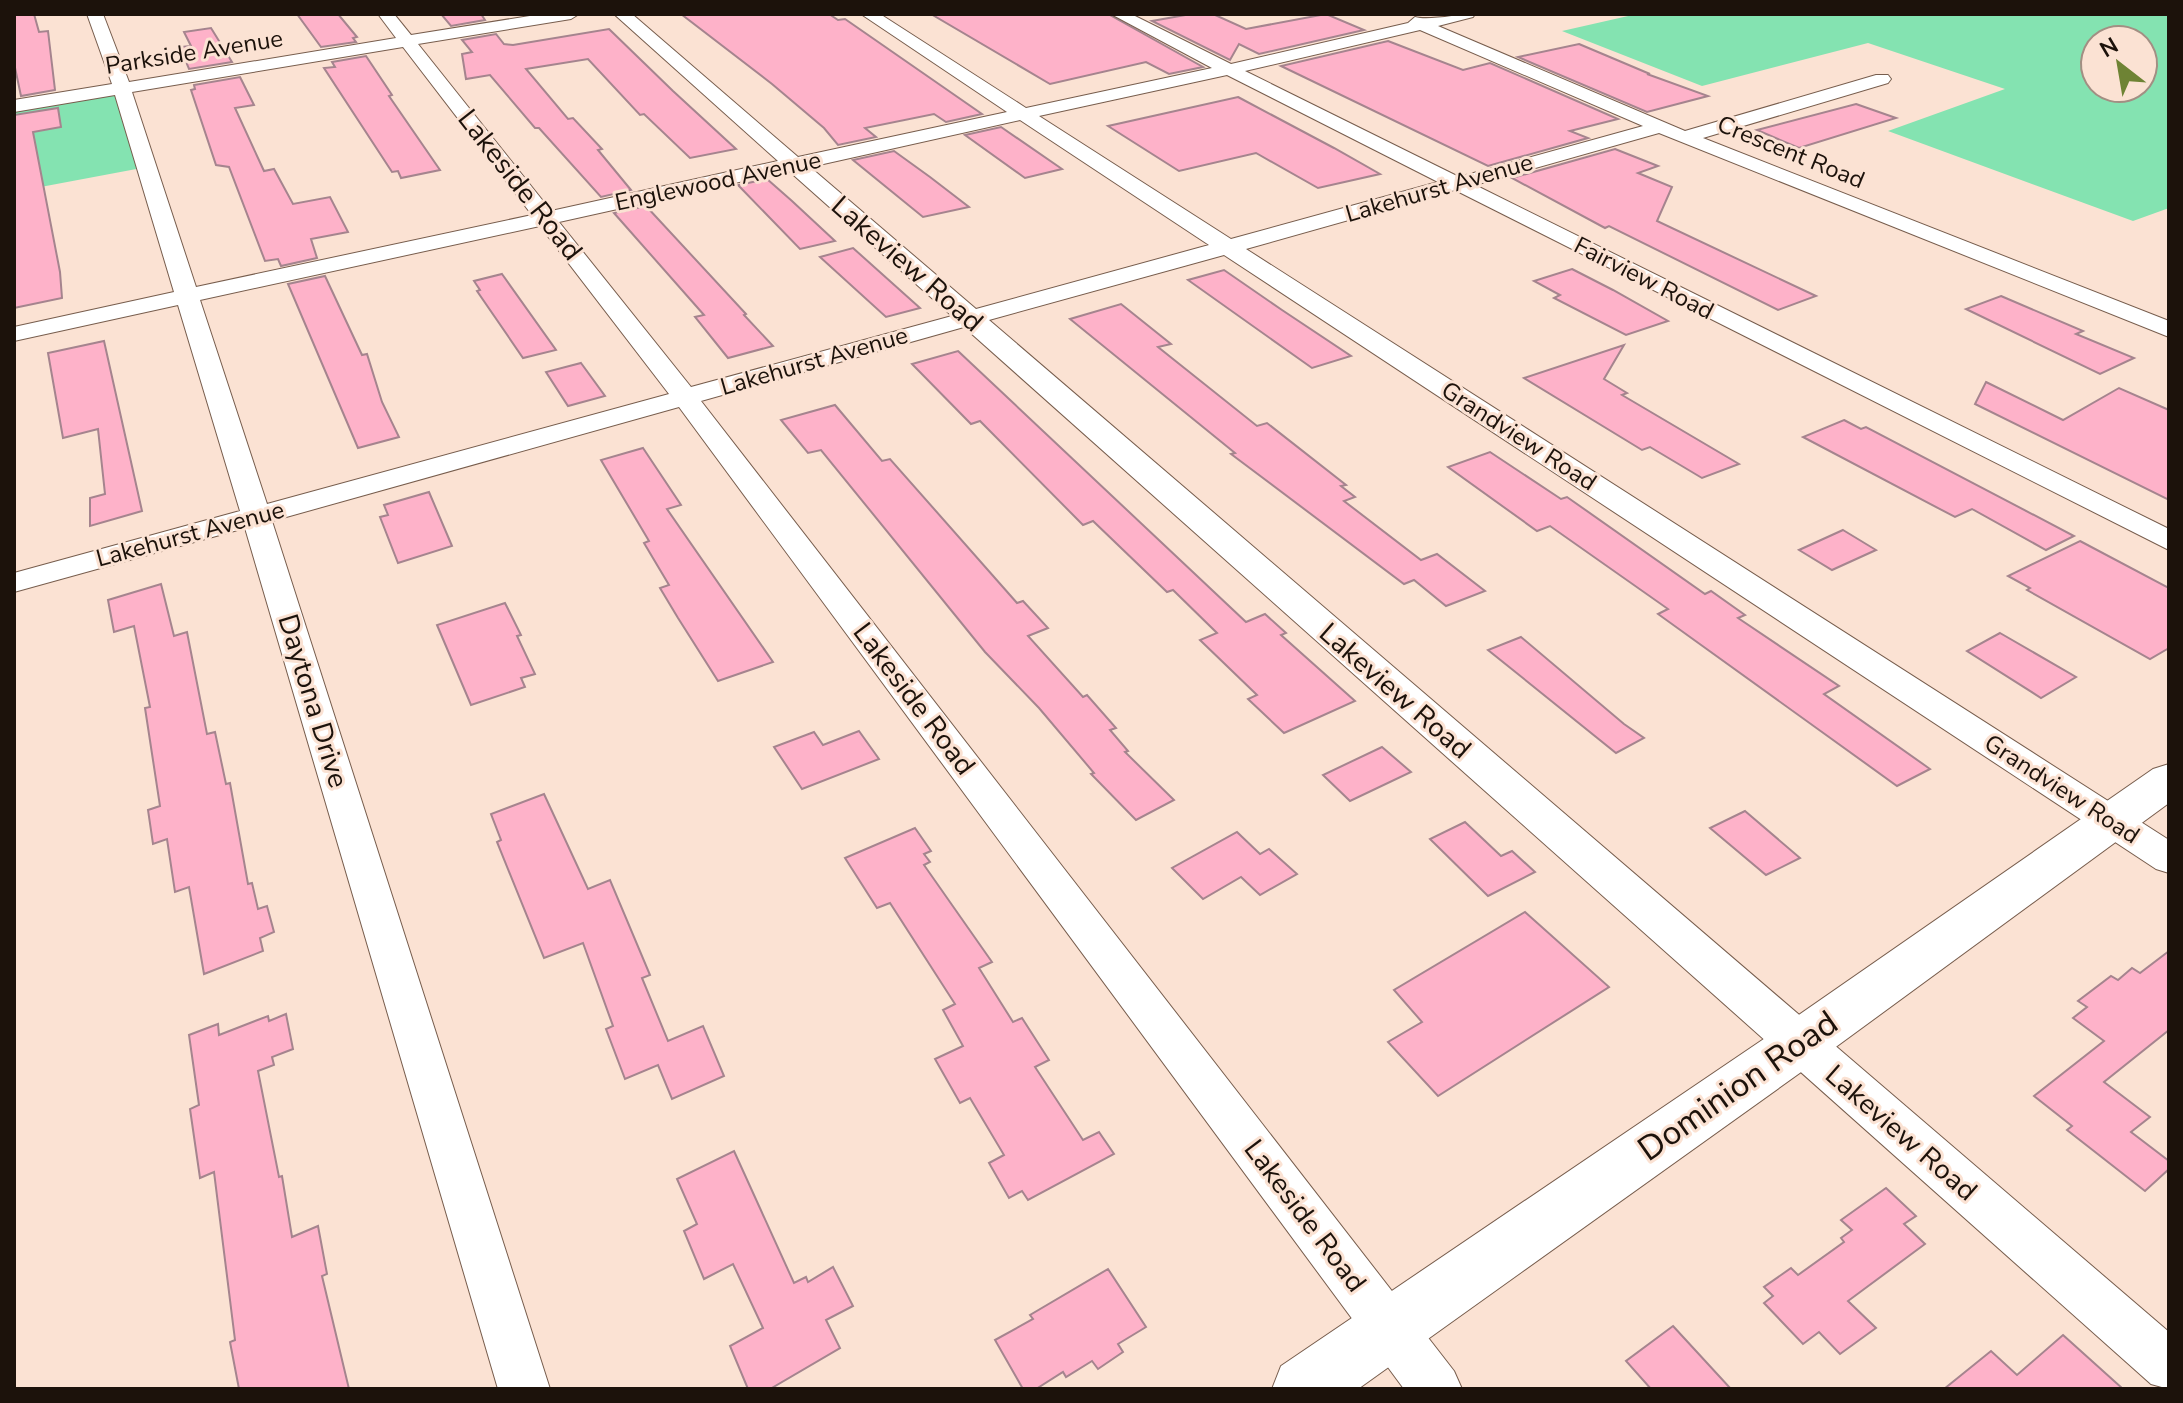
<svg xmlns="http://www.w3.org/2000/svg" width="2183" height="1403" viewBox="0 0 2183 1403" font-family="'Nunito Sans',sans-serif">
  <rect width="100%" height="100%" fill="#fbe2d3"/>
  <g fill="#84e3b1" fill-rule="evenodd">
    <path d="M1637,14H2169V208L2133,221L1888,131L2005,89L1868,43L1702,86L1562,31ZM2095,40H2143V88H2095Z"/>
    <polygon points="122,89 147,167 14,192 14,106"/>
  </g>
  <g fill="#feb2c9" stroke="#a5848e" stroke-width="2">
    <polygon points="14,14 34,14 39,32 48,31 55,90 21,96 14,63"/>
    <polygon points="297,14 338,14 357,37 353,38 356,42 321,47"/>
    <polygon points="441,14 481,14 485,20 451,26"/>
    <polygon points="681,14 829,14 838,20 845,19 982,114 946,122 934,114 865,128 876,137 838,145 824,128 772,84"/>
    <polygon points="931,14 1108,14 1203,67 1169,74 1146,62 1050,84"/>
    <polygon points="1191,14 1213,14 1246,29 1326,14 1364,30 1259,54 1239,44 1230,60 1152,21"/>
    <polygon points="211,28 232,62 189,69 180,47 191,46 184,32"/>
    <polygon points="609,29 673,91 736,149 690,158 644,114 640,115 588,59 526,69 568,119 573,118 602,149 598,150 631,190 601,197 539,128 535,128 490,75 466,79 462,54 472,52 462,40 496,34 504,44 513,45"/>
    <polygon points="1388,41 1463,70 1490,63 1618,119 1570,131 1588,138 1488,166 1281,66"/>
    <polygon points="1579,44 1650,74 1647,74 1708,96 1647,112 1518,57"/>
    <polygon points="366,56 392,95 389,96 440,170 401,178 398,171 392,172 324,68 335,67 332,62"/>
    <polygon points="240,77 254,105 235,108 264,171 274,169 293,204 330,197 348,232 311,239 317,258 281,266 278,259 265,261 229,167 216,165 191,90 195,89 194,85"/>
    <polygon points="1238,97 1334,148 1380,174 1318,188 1256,153 1179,171 1108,126"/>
    <polygon points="1856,104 1896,118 1799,148 1757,130"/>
    <polygon points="58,108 61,127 33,132 60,272 62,298 14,308 14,115"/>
    <polygon points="1001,127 1062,169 1025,178 965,135"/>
    <polygon points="1615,149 1658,166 1638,173 1672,187 1657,221 1816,296 1778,310 1609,226 1605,228 1512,178"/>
    <polygon points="894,151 930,177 969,207 923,217 853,160"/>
    <polygon points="767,179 792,201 835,241 800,249 738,185"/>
    <polygon points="646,206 746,314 744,315 773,346 728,358 695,317 704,315 614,213"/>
    <polygon points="853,248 920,308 886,317 820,257"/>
    <polygon points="1572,269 1613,290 1668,321 1626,335 1554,298 1560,295 1534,281"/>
    <polygon points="1224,270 1282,310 1351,356 1312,368 1188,280"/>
    <polygon points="502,274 556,350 523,358 477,291 480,290 474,281"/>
    <polygon points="325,276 362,355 367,354 382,402 399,437 358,448 288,284"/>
    <polygon points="2001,296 2083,331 2076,334 2134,358 2100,374 1966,309"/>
    <polygon points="1121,304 1171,344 1158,347 1257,426 1267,423 1346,485 1341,486 1355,497 1344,501 1421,560 1437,554 1485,591 1446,606 1414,580 1404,584 1231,454 1235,453 1070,319"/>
    <polygon points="104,341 142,511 90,526 90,498 105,494 98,429 63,438 48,353"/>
    <polygon points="1624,345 1604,379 1627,393 1622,395 1739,464 1702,478 1650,447 1642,450 1524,378"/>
    <polygon points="958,351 1246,622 1265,614 1286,633 1281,635 1355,701 1284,733 1248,699 1257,695 1200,640 1217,633 1173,590 1167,592 1093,521 1083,525 980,421 971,424 912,364"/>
    <polygon points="581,363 605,396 568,406 546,372"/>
    <polygon points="1986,382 2063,420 2119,388 2169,410 2169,500 1975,404"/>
    <polygon points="835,405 882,461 890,459 1017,603 1023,601 1048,628 1028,636 1083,697 1087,695 1116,728 1110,730 1128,751 1125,752 1174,800 1136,820 1091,774 1094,773 1039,708 985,652 821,450 808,453 781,420"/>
    <polygon points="1844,420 1861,429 1866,427 2074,536 2046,550 1972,509 1955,517 1803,437"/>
    <polygon points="643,448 681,505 667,509 773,662 718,681 678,618 660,588 669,585 644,543 649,541 601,460"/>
    <polygon points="1490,452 1561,499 1567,497 1705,594 1711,591 1745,615 1738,618 1839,686 1824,694 1930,769 1897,786 1658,614 1668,609 1550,526 1537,531 1448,467"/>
    <polygon points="429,492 452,546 398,563 380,517 388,515 384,505"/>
    <polygon points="1843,530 1876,550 1832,570 1799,550"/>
    <polygon points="2080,541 2169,588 2169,648 2150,659 2027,590 2030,588 2008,576"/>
    <polygon points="161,584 174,636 187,632 207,734 215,732 226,784 230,783 248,884 252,883 258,909 267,906 274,932 260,938 263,951 204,974 189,887 175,892 167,839 153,844 148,810 160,806 145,708 150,707 134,626 114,632 108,600"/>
    <polygon points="505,603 521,635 517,636 535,674 521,678 525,687 471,705 437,625"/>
    <polygon points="2000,633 2076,677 2041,698 1967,651"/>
    <polygon points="1521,637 1624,724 1644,738 1616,753 1488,650"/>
    <polygon points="859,731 879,759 802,789 774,747 814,732 823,745"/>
    <polygon points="1382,747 1411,772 1350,801 1323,775"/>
    <polygon points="544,794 588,889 610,880 650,975 642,978 668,1041 703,1026 724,1076 672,1099 658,1065 625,1079 606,1029 613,1026 583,943 544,958 497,842 501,840 491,814"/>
    <polygon points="1745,811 1800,858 1766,875 1710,828"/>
    <polygon points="1465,822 1501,856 1512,851 1535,872 1488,896 1430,839"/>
    <polygon points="915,828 931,851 924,854 930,862 924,865 992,962 979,968 1013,1022 1022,1018 1049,1060 1035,1067 1083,1140 1099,1132 1114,1154 1028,1200 1022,1191 1009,1198 989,1163 1004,1155 970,1098 960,1103 935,1059 963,1046 943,1010 955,1004 890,903 877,908 845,858"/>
    <polygon points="1237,832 1260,854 1269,849 1297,874 1260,895 1241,877 1203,899 1172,868"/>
    <polygon points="1525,912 1609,987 1438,1096 1388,1042 1422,1022 1394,990"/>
    <polygon points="2169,951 2169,1030 2104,1082 2150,1117 2131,1132 2169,1161 2169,1169 2145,1191 2067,1130 2072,1126 2034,1096 2104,1041 2073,1018 2087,1007 2078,1001 2111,976 2118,980 2132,968 2140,973"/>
    <polygon points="286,1014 293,1049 272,1057 274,1065 258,1071 279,1177 282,1176 292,1237 318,1226 327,1274 322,1276 349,1389 239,1389 230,1342 235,1340 214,1172 200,1178 190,1109 199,1105 189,1035 218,1024 219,1035 268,1016 269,1021"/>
    <polygon points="734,1151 794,1283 806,1277 808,1282 833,1267 853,1306 826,1320 840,1348 770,1389 748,1389 730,1346 763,1328 733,1264 704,1279 684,1231 697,1224 677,1179"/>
    <polygon points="1886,1188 1916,1216 1904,1224 1925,1244 1848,1301 1876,1328 1840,1354 1819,1332 1803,1344 1764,1303 1773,1296 1764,1287 1791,1268 1798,1275 1844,1242 1841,1238 1852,1230 1841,1220"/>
    <polygon points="1108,1269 1146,1327 1118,1344 1123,1352 1098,1369 1092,1361 1066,1377 1063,1372 1036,1389 1023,1389 995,1340 1033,1319 1030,1315"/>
    <polygon points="1673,1326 1731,1389 1651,1389 1626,1361"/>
    <polygon points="2063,1335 2123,1389 1944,1389 1991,1351 2017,1375"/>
  </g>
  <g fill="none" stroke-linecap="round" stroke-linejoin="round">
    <defs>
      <path id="minor" d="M87,14H103L129,82L396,38L378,14H394L411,35L542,14H579L571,19L418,44L551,211L778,161L614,14H632L798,157L1007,112L861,14H880L1026,108L1212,68L1111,14H1131L1231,64L1408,23L1415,17C1428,21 1459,14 1475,14L1473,17L1438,26L1685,131L1876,75H1888L1891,79L1888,83L1703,138L2169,321V337L1659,133L1475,185L2169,529V550L1455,190L1246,249L2169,840V873L2156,869L1224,255L989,320L2169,1332V1389L2151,1384L964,327L701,401L1454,1371L1462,1389H1404L679,407L272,521L550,1389H498L245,528L14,592V573L240,511L178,305L14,341V327L174,292L115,95L14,112V100L112,84ZM1420,30L1643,126L1459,177L1245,71ZM403,47L532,215L196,287L132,92ZM1227,75L1438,182L1231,239L1039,116ZM1020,120L1209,245L976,309L810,167ZM789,171L952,316L691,387L559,222ZM540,226L669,394L267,504L200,300Z"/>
      <polygon id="major" points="2169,764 2169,803 1818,1060 1358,1389 1272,1389 1281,1366 1780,1028 2153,769"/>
    </defs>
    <use href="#minor" stroke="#775d4d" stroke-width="2"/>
    <use href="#major" stroke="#775d4d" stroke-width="2"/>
    <use href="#minor" fill="#fff" fill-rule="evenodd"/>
    <use href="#major" fill="#fff" fill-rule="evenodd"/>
  </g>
  <g text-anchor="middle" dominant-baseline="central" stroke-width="6" stroke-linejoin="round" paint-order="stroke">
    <g font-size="24" fill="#1c120b" stroke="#fbe2d3">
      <text transform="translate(194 52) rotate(-9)">Parkside Avenue</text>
      <text transform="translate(1791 152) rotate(22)">Crescent Road</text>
      <text transform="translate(718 181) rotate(-12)">Englewood Avenue</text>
      <text transform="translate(1439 188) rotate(-16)">Lakehurst Avenue</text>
      <text transform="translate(1644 278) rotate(27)">Fairview Road</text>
      <text transform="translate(814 361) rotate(-16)">Lakehurst Avenue</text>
      <text transform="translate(1519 436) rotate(33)">Grandview Road</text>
      <text transform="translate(190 534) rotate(-15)">Lakehurst Avenue</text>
      <text transform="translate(2062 789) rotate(33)">Grandview Road</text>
    </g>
    <g font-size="28" fill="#1c120b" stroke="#fbe2d3">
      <text transform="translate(520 185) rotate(52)">Lakeside Road</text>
      <text transform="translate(907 264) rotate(41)">Lakeview Road</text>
      <text transform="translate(1395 691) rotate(41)">Lakeview Road</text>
      <text transform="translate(914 699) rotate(53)">Lakeside Road</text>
      <text transform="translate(313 701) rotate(73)">Daytona Drive</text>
      <text transform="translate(1901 1133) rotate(41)">Lakeview Road</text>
      <text transform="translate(1305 1216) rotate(53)">Lakeside Road</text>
    </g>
    <g font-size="34" fill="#1c120b" stroke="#fbe2d3">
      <text transform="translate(1738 1086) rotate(-35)">Dominion Road</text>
    </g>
  </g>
  <rect width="2183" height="1403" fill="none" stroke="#1c120b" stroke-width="32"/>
  <g transform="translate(2119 64) rotate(329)"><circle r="38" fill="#fbe2d3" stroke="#a28f83" stroke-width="2"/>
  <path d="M0-6L14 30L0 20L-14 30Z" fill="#6e8334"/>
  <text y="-12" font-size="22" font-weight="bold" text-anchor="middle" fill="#1c120b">N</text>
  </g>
</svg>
